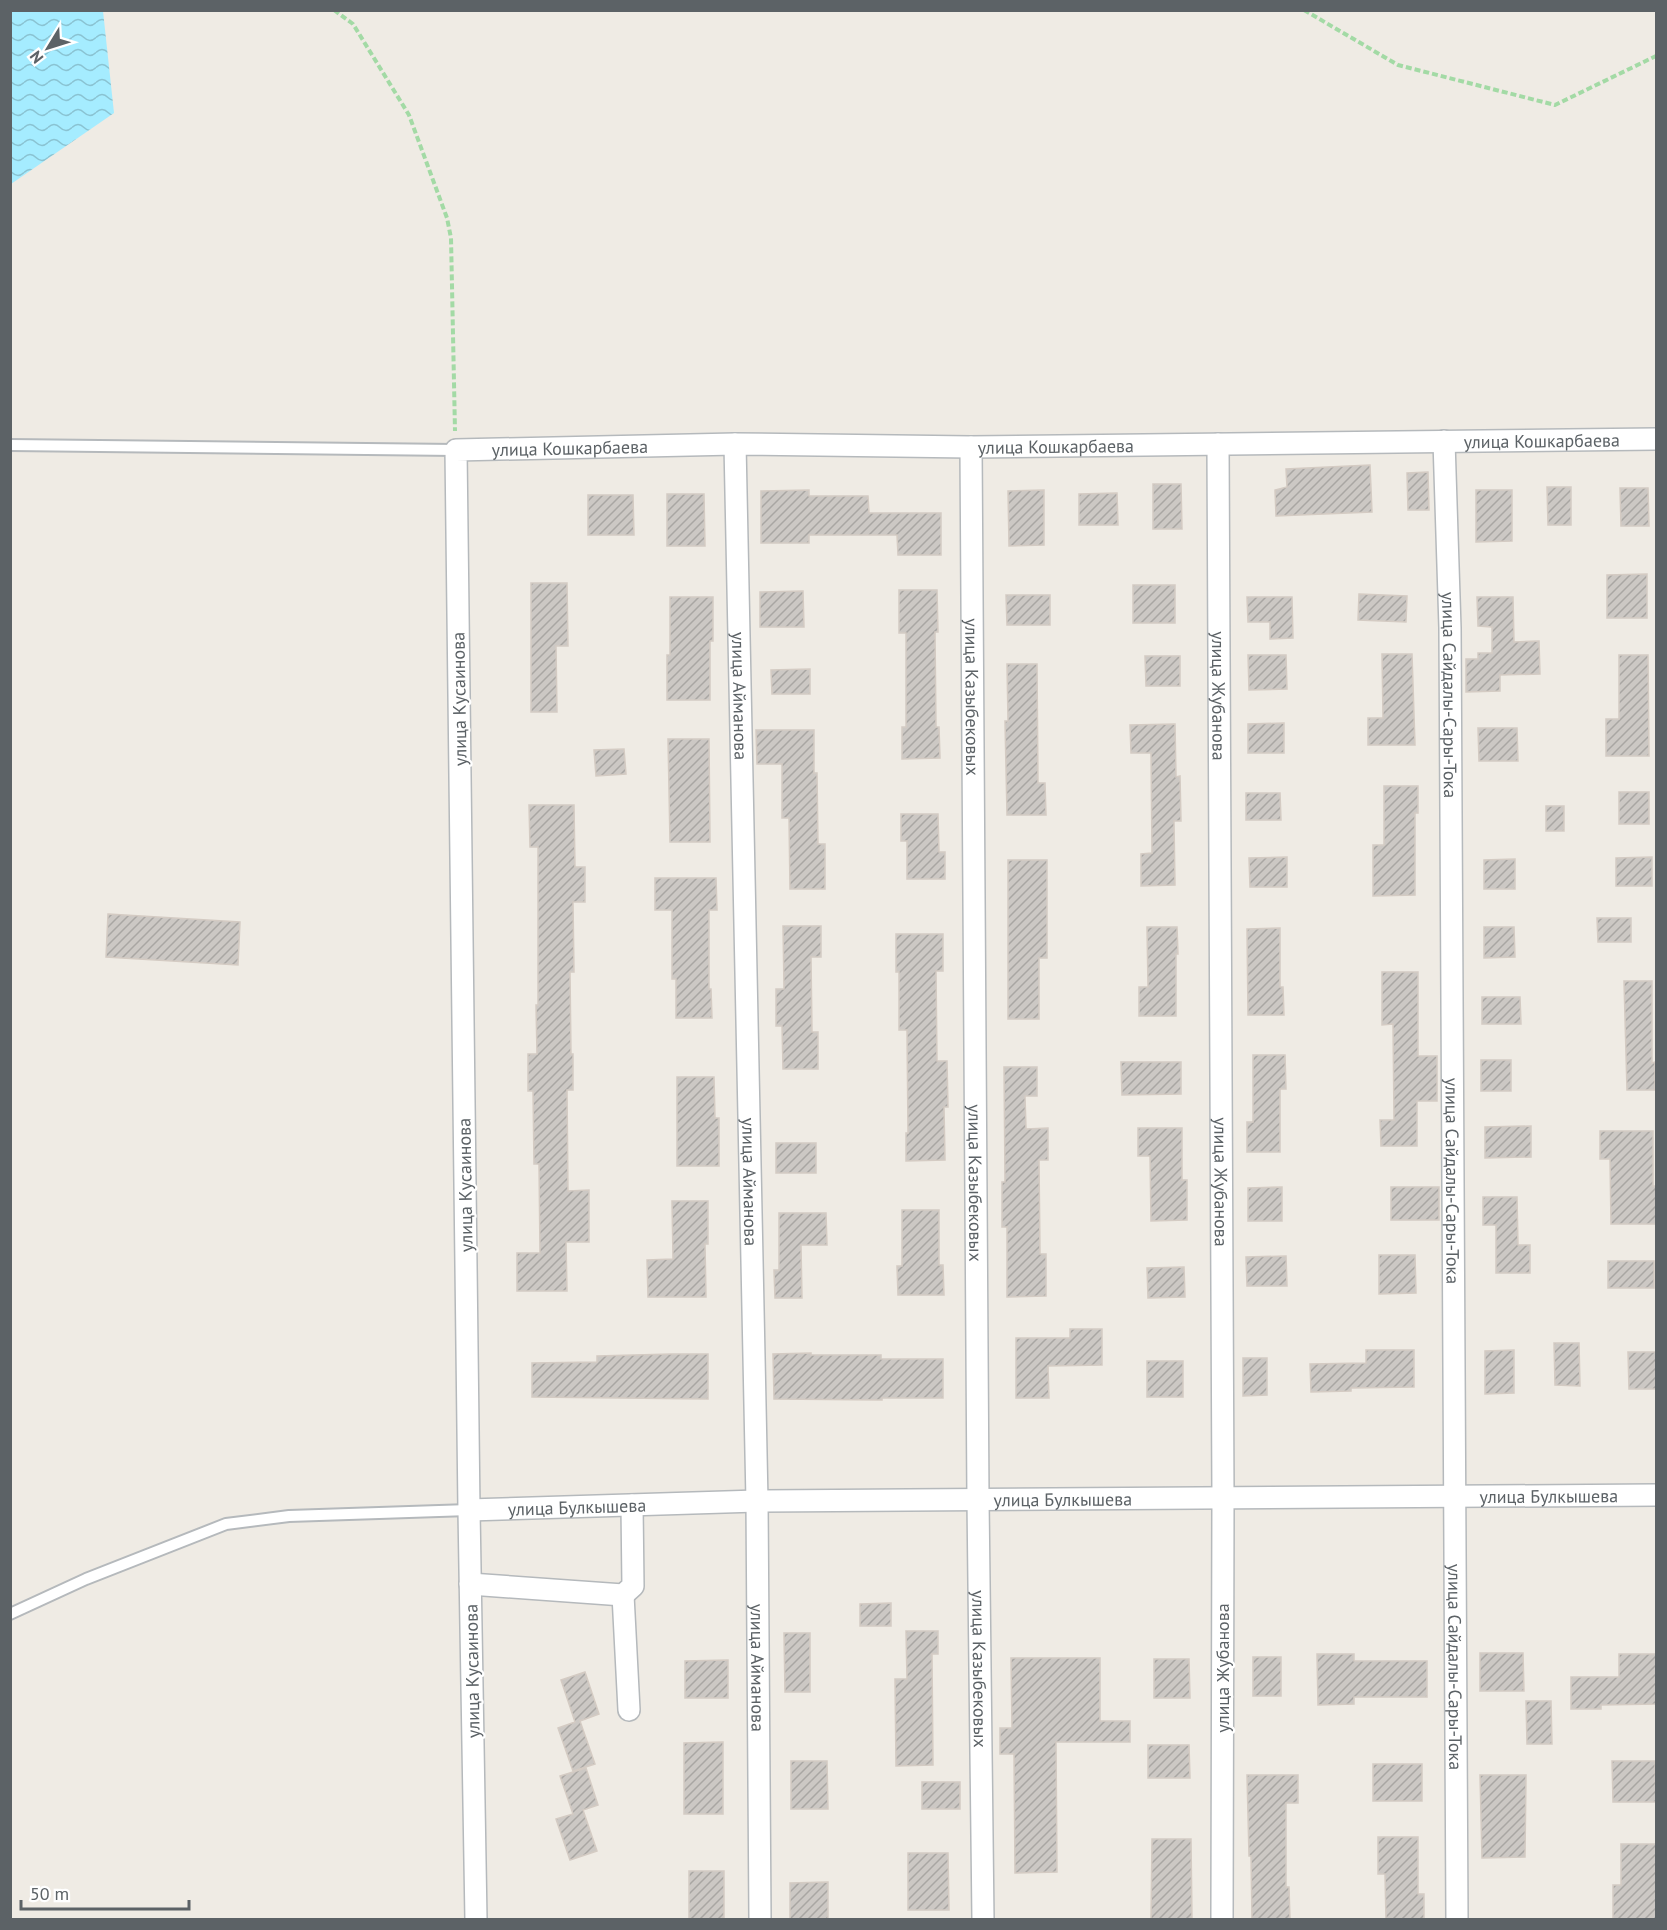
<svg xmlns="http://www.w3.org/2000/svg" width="1667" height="1930" viewBox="0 0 1667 1930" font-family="'PT Sans',sans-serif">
  <defs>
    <pattern id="water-waves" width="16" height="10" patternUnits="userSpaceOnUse" patternTransform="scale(1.5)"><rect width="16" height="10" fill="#a5ecff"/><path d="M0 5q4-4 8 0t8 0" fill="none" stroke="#8ac3d2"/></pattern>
    <pattern id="building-hatch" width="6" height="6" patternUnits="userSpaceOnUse" patternTransform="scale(1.5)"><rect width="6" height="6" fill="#ccc8c4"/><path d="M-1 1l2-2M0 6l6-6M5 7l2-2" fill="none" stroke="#a9a6a3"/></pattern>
  </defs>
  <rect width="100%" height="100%" fill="#efebe4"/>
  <polygon fill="url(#water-waves)" points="11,10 103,11 114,113 11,184"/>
  <g fill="url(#building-hatch)" stroke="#d4cbc3" stroke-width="1.5">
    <polygon points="1370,465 1372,512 1276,516 1275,490 1287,487 1286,469"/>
    <polygon points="1428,472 1429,510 1408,510 1407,473"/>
    <polygon points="1153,484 1181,484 1182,529 1153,529"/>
    <polygon points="1547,487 1571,487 1571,525 1548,525"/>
    <polygon points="1620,488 1648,488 1649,526 1621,526"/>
    <polygon points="809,490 809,496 868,496 869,513 941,513 941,555 898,555 897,535 809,535 809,543 761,543 761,491"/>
    <polygon points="1044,490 1044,545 1009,546 1008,491"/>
    <polygon points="1476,490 1512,490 1512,541 1476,542"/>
    <polygon points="1117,493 1118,525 1079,525 1079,494"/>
    <polygon points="667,494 704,494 705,546 667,546"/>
    <polygon points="588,495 633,495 634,535 588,535"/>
    <polygon points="1647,574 1647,618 1607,618 1607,575"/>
    <polygon points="531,583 567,583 568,646 556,646 557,712 531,712"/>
    <rect x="1133" y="585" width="42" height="38"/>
    <polygon points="899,590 937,590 938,632 935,632 936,727 939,727 940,758 902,759 902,727 906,727 906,633 899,633"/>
    <polygon points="803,591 804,627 760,627 760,592"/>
    <polygon points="1359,594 1407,596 1406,622 1358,620"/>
    <polygon points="1006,595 1050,595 1050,625 1007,625"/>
    <polygon points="670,597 713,597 713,641 710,641 710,700 667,700 667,655 670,655"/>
    <polygon points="1247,597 1292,597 1293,638 1270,639 1270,622 1248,622"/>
    <polygon points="1477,597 1513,597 1514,642 1539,641 1540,674 1500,675 1500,691 1466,692 1466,659 1478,659 1478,653 1492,653 1492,627 1478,626"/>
    <polygon points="1382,654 1412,654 1415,745 1368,745 1368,718 1383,718"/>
    <polygon points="1248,655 1286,655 1287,689 1249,690"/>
    <polygon points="1619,655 1648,655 1649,756 1606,756 1606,719 1619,719"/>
    <polygon points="1145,656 1180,656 1180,686 1146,686"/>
    <polygon points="1007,664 1037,664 1038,783 1045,783 1046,815 1007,815 1005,721 1008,721"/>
    <polygon points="810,669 810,694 772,694 771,670"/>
    <polygon points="1284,723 1284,753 1248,753 1248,724"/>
    <polygon points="1175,724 1176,777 1180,776 1181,821 1174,821 1175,885 1141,886 1141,854 1152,853 1151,753 1131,753 1130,725"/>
    <polygon points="1478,728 1517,728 1518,761 1479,761"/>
    <polygon points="756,730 814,730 814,773 817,773 818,844 825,844 825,889 790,889 789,818 782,818 782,764 757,764"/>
    <polygon points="668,739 709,739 710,842 670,842"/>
    <polygon points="624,749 626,774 596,776 594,750"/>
    <polygon points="1384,786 1418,786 1418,813 1415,813 1415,895 1373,896 1373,845 1384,845"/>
    <rect x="1619" y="792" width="30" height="32"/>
    <polygon points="1246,793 1280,793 1281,820 1246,820"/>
    <polygon points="529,805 574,805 575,867 585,867 585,902 573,902 574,972 570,972 571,1054 573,1054 573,1090 567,1090 568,1191 589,1190 589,1242 566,1242 567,1291 517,1291 517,1253 540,1253 539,1164 534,1164 533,1091 528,1091 528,1054 537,1054 536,1005 538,1005 538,847 530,847"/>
    <rect x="1546" y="806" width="18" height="25"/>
    <polygon points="901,814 938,814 939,852 945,852 945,879 907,879 907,841 901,841"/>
    <polygon points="1287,857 1287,887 1250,887 1249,858"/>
    <polygon points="1652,857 1652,886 1616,886 1616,858"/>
    <polygon points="1515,859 1515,889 1484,889 1484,860"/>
    <polygon points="1008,860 1047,860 1047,958 1039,958 1039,1019 1008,1019"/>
    <polygon points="655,878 716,878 717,910 709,910 709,989 711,989 712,1018 676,1018 676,979 672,979 672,910 655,910"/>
    <polygon points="108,914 240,922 238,965 106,957"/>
    <polygon points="1597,918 1631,918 1631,942 1598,942"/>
    <polygon points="783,926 821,926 821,957 811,957 812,1032 818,1032 818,1069 783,1069 782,1026 776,1026 776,989 784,989"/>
    <polygon points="1147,927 1177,927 1178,954 1176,954 1176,1016 1139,1016 1139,987 1148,987"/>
    <polygon points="1484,927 1514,927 1515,957 1484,958"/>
    <polygon points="1280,928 1280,987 1283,987 1284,1015 1248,1015 1247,929"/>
    <polygon points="896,934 943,934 943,971 936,971 937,1061 947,1061 948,1107 944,1107 945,1160 906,1161 906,1133 908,1133 907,1030 899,1030 899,972 896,972"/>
    <polygon points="1382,972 1418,972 1418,1056 1437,1056 1437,1101 1417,1101 1417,1146 1381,1146 1380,1120 1394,1120 1393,1024 1382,1025"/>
    <polygon points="1624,981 1652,981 1652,1063 1655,1062 1655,1090 1627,1090"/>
    <polygon points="1482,997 1520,997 1521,1024 1482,1024"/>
    <polygon points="1253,1055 1285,1055 1286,1089 1280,1089 1280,1152 1247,1152 1247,1122 1253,1122"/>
    <rect x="1481" y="1060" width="30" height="31"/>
    <polygon points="1121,1062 1181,1062 1181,1094 1122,1095"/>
    <polygon points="1004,1067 1037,1067 1037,1096 1025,1096 1026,1129 1048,1128 1048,1160 1039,1160 1040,1254 1046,1254 1046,1296 1007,1297 1007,1227 1002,1227 1002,1182 1005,1182"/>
    <polygon points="677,1077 714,1077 715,1118 719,1118 719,1166 677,1166"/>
    <polygon points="1531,1126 1531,1157 1485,1158 1485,1127"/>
    <polygon points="1138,1128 1182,1128 1182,1180 1187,1180 1187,1220 1151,1221 1150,1156 1138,1156"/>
    <polygon points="1600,1131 1653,1131 1653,1186 1656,1186 1656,1224 1611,1224 1610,1159 1600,1159"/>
    <rect x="776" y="1143" width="40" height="30"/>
    <polygon points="1282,1187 1282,1221 1248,1221 1248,1188"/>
    <rect x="1391" y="1187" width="48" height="33"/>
    <polygon points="1483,1197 1517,1197 1518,1245 1530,1245 1530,1273 1496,1273 1496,1225 1483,1225"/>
    <polygon points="672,1201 708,1201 708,1244 705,1244 706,1297 648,1297 647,1260 673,1259"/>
    <polygon points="902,1210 939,1210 939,1265 943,1265 944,1295 898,1295 897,1266 902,1266"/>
    <polygon points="779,1213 826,1213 827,1245 801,1245 802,1298 775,1298 774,1270 779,1270"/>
    <polygon points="1379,1255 1415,1255 1416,1293 1379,1294"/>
    <polygon points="1286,1256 1287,1286 1247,1286 1246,1257"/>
    <rect x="1608" y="1261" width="46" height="27"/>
    <polygon points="1184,1267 1185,1297 1148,1298 1147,1268"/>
    <polygon points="1070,1329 1102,1329 1102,1365 1048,1366 1049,1398 1016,1398 1016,1338 1070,1338"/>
    <polygon points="1554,1343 1579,1343 1580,1386 1555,1385"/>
    <polygon points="1366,1350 1414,1350 1414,1387 1351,1388 1351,1391 1311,1392 1310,1364 1366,1363"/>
    <polygon points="1514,1350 1514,1393 1485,1394 1485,1351"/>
    <polygon points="1628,1352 1656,1352 1656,1389 1629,1389"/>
    <polygon points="811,1353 811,1355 881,1355 881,1359 943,1359 943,1398 882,1398 882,1400 774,1399 773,1354"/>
    <polygon points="672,1354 708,1354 708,1399 532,1397 532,1363 597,1362 597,1356"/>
    <polygon points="1243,1358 1267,1358 1267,1395 1243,1396"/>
    <rect x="1147" y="1361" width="36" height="36"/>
    <polygon points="891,1603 891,1626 860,1626 860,1604"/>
    <polygon points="906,1631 938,1631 938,1654 932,1654 933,1765 896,1766 895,1679 907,1679"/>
    <polygon points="784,1633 810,1633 810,1692 785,1692"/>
    <polygon points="1480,1653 1523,1653 1524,1691 1480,1691"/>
    <polygon points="1317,1654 1354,1654 1354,1661 1427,1661 1427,1697 1354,1697 1354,1704 1318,1705"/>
    <polygon points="1619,1654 1656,1654 1656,1704 1601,1705 1601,1709 1571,1709 1571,1677 1619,1677"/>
    <rect x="1253" y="1657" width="28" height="39"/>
    <polygon points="1011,1658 1100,1658 1100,1721 1130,1721 1130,1742 1056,1742 1057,1872 1015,1873 1014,1754 1000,1754 1000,1728 1012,1728"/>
    <polygon points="1154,1659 1189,1659 1190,1698 1154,1698"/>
    <polygon points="728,1660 728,1698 685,1698 685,1661"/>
    <polygon points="585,1672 599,1714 580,1721 595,1764 573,1771 558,1728 575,1722 561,1680"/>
    <polygon points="1526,1701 1551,1701 1552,1744 1527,1744"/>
    <polygon points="723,1742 723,1814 684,1814 684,1743"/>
    <polygon points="1148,1745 1189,1745 1190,1778 1148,1778"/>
    <polygon points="791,1761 827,1761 828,1809 791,1809"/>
    <polygon points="1612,1761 1655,1761 1656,1802 1613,1802"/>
    <rect x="1373" y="1764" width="49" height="37"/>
    <polygon points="586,1768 598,1805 583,1810 597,1851 570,1860 556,1819 573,1814 560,1776"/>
    <polygon points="1247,1775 1298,1775 1298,1803 1286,1803 1286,1887 1289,1887 1290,1920 1252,1920 1251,1856 1249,1856"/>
    <polygon points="1480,1775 1526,1775 1525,1857 1482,1858"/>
    <rect x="922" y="1782" width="38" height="27"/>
    <polygon points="1378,1837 1418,1837 1418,1894 1424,1894 1424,1920 1386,1920 1385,1874 1378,1874"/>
    <polygon points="1152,1839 1191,1839 1192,1920 1151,1920"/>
    <polygon points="1621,1844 1656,1844 1656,1920 1613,1920 1613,1885 1621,1885"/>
    <polygon points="908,1853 948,1853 949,1910 908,1910"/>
    <rect x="689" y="1871" width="35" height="49"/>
    <polygon points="828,1882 828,1920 790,1920 790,1883"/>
  </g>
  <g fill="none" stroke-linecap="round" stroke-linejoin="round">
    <defs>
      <g id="service">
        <polyline points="10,445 456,450"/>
        <polyline points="10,1614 86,1579 226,1524 289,1516 469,1510"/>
      </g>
      <g id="minor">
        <path id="s1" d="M1444,441L1450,628L1457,1920"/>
        <path id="s2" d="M735,444L757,1501L760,1920"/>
        <path id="s3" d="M1218,444L1223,1498L1222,1920"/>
        <path id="s4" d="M971,447L978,1499L983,1920"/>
        <path id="s5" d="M469,1510L757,1501L1656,1495"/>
        <polyline points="470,1584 623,1595 633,1586 632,1505"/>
        <polyline points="623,1595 629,1710"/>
        <path id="s6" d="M476,1920L469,1510L456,450L735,444L971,447L1656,439"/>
      </g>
    </defs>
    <use href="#service" stroke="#b5b9bc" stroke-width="14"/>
    <use href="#minor" stroke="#b5b9bc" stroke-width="24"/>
    <g stroke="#a3daa5" stroke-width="4" stroke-dasharray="6 3" stroke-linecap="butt">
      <polyline points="334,10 353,24 409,115 447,218 451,238 455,431"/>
      <polyline points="1304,10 1398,65 1555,105 1656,56"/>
    </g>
    <use href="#service" stroke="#fff" stroke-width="10"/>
    <use href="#minor" stroke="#fff" stroke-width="21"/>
  </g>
  <g text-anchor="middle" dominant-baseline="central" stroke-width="4.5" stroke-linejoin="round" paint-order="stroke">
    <g font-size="18" fill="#5c6266" stroke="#fff">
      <text stroke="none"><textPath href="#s6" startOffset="2556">улица Кошкарбаева</textPath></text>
      <text stroke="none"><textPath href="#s6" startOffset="2070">улица Кошкарбаева</textPath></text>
      <text stroke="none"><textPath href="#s6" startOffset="1584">улица Кошкарбаева</textPath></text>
      <text stroke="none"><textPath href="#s1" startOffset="254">улица Сайдалы-Сары-Тока</textPath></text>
      <text stroke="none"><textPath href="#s2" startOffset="252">улица Айманова</textPath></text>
      <text stroke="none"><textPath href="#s3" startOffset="252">улица Жубанова</textPath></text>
      <text stroke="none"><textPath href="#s4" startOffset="250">улица Казыбековых</textPath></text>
      <text transform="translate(459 699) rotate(-91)">улица Кусаинова</text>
      <text stroke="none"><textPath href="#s1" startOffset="740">улица Сайдалы-Сары-Тока</textPath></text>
      <text stroke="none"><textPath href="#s2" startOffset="738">улица Айманова</textPath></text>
      <text stroke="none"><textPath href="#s3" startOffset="738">улица Жубанова</textPath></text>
      <text stroke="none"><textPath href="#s4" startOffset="736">улица Казыбековых</textPath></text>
      <text transform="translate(465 1185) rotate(-91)">улица Кусаинова</text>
      <text stroke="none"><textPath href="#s5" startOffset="1080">улица Булкышева</textPath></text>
      <text stroke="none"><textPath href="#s5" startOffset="594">улица Булкышева</textPath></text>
      <text stroke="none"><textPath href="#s5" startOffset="108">улица Булкышева</textPath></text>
      <text stroke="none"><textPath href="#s1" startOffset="1226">улица Сайдалы-Сары-Тока</textPath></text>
      <text stroke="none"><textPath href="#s2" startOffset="1224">улица Айманова</textPath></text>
      <text transform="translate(1222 1668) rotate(-90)">улица Жубанова</text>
      <text stroke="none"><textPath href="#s4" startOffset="1222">улица Казыбековых</textPath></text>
      <text transform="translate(472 1671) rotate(-91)">улица Кусаинова</text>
    </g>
  </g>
  <rect width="1667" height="1930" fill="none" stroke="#5c6266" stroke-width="24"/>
  <g transform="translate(48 48) rotate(232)" stroke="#ffffff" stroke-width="4.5" paint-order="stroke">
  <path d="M0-4.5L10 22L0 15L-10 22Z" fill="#5c6266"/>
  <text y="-9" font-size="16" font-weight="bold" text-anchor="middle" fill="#5c6266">N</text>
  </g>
  <path d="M21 1900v9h168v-9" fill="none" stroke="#5c6266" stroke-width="3"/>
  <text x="30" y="1900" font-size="18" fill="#5c6266" stroke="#ffffff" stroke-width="4.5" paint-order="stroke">50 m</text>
</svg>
